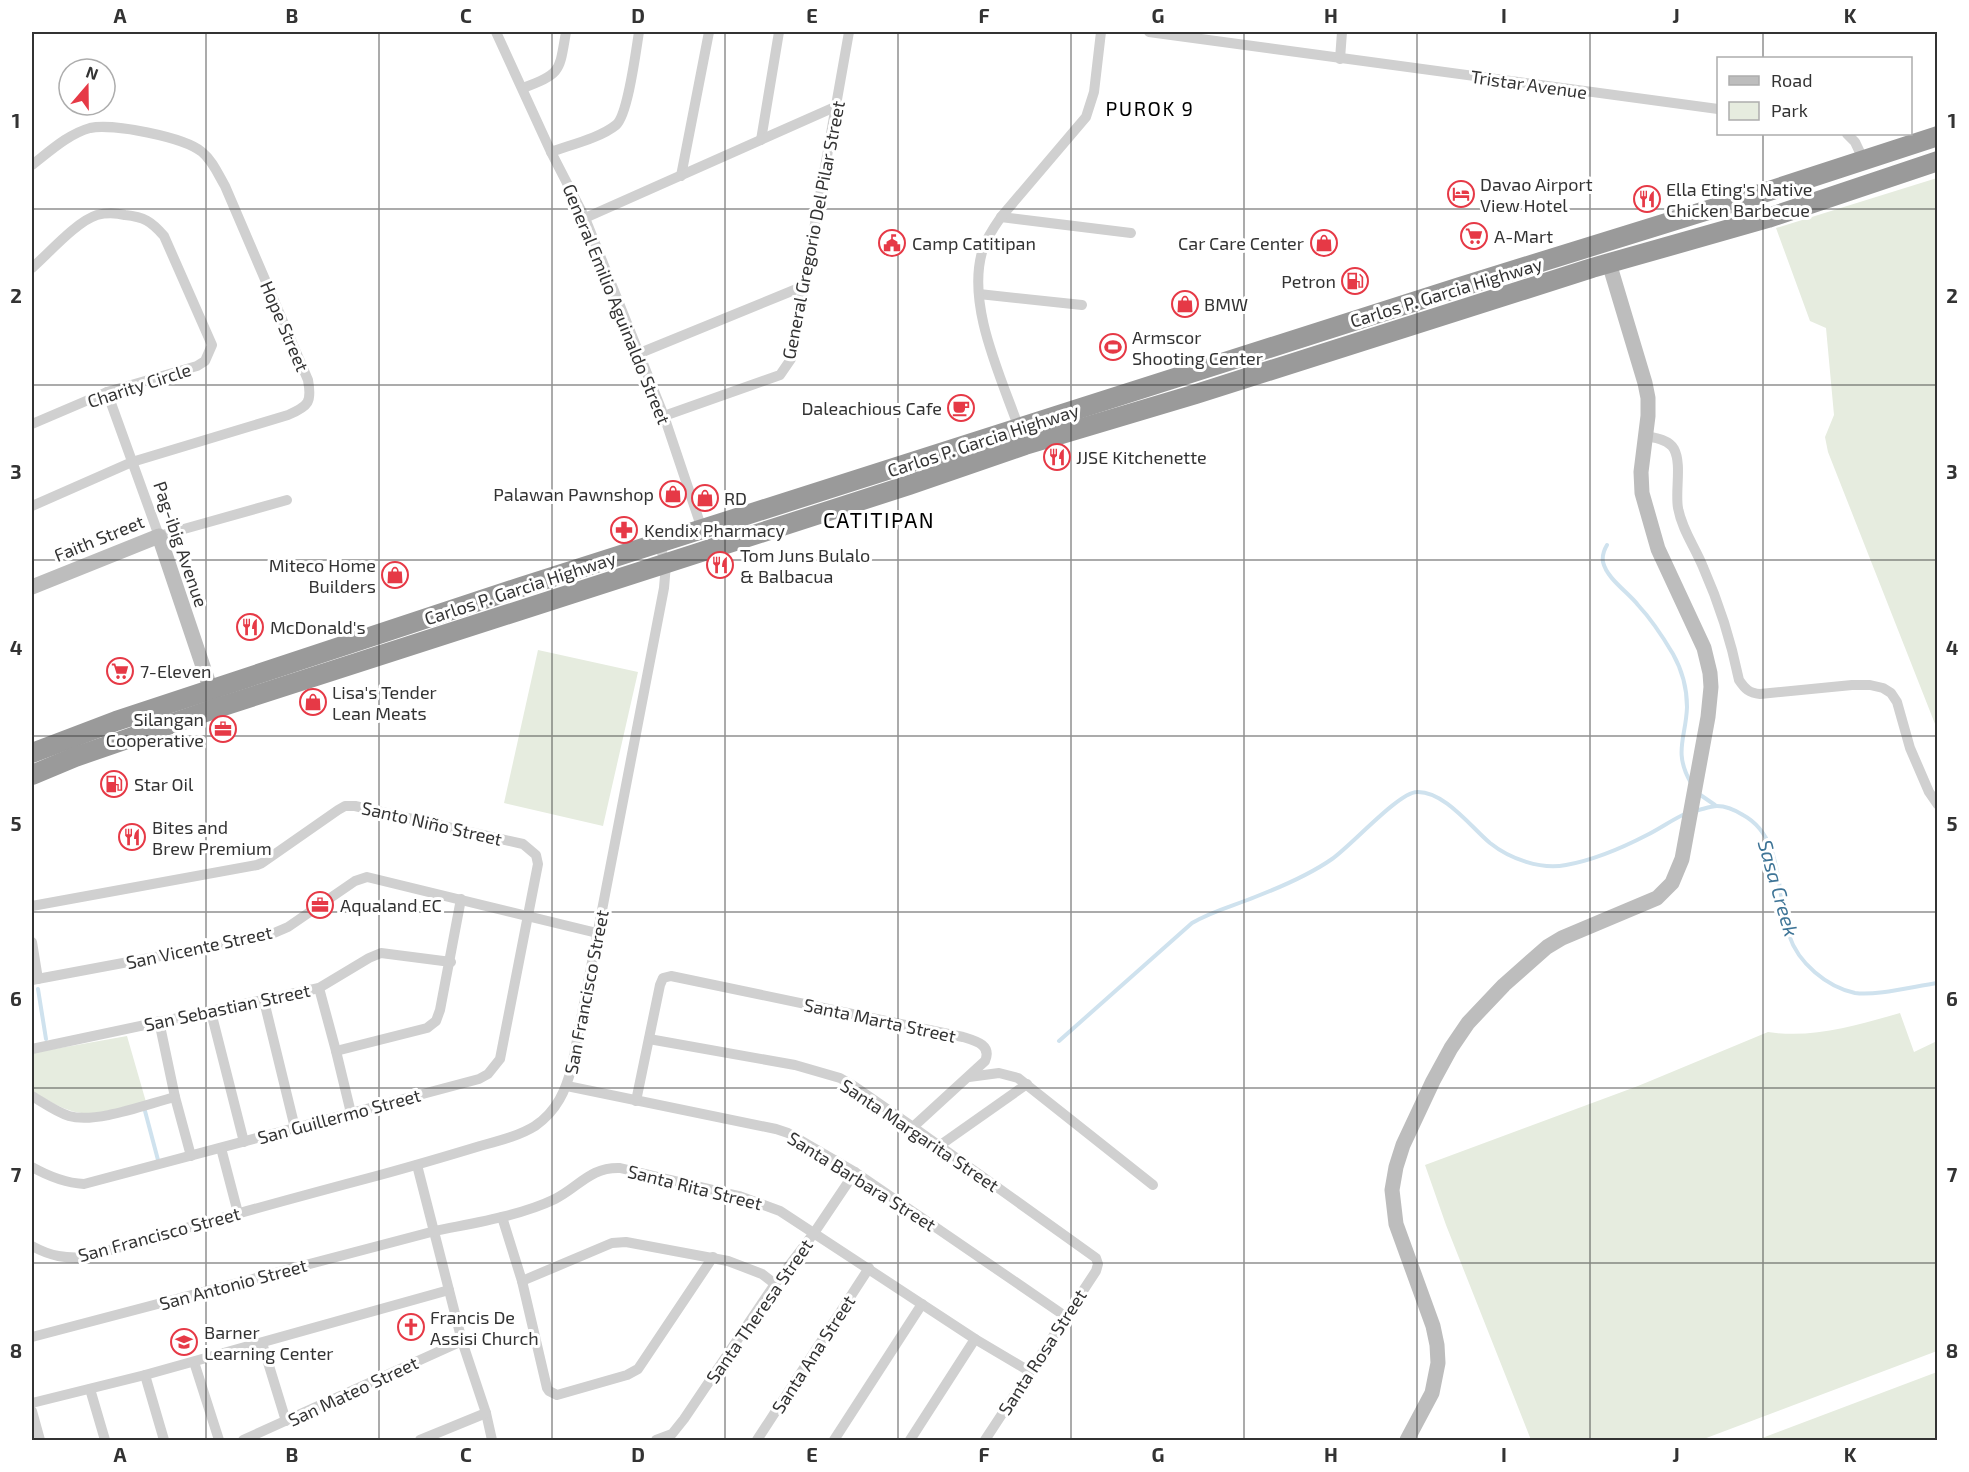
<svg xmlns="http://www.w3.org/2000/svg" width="1969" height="1472" viewBox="0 0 1969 1472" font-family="'Exo 2',sans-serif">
  <rect width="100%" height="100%" fill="#fff"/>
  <g fill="#e6ecdf">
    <polygon points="1937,178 1938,178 1937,729 1828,452 1825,437 1834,415 1826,328 1810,321 1776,228"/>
    <polygon points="538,650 638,672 603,826 504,803"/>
    <path d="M1900,1013L1914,1052L1937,1041V1351L1701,1440H1531L1446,1225L1425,1165L1638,1086L1768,1032C1813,1039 1858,1025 1900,1013Z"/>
    <path d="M127,1036L146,1102C123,1107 98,1117 75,1112C60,1108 45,1099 32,1091V1053Z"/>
    <polygon points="1937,1372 1937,1440 1757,1440"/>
  </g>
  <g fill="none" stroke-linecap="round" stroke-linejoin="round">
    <g stroke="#cfe2ee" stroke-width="4">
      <path d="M1607,545C1604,550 1602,556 1603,562C1607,579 1628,592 1638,605C1651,619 1663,637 1673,654C1682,670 1687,688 1687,707C1686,738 1673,752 1691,783"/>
      <polyline points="1699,794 1715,805"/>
      <path d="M1694,811C1701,810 1710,806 1717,806C1726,806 1735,810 1743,815C1784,837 1776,895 1789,935C1798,963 1827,987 1855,993C1877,996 1915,986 1938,983"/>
      <polyline points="38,989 46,1039"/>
      <path d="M1059,1041L1192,923C1212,911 1233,906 1255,897C1281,887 1309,875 1332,859C1351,846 1399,792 1417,792C1444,791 1471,827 1490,843C1510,859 1541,870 1566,865C1594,860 1622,848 1647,835C1661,828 1673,819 1687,813"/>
      <polyline points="145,1111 158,1160"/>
    </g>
    <g stroke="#d0d0d0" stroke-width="10">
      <polyline points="496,32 551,152 585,218 664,416 703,532"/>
      <polyline points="1149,32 1718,109"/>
      <polyline points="1340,59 1342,32"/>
      <path d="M523,88C562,73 559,72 566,32"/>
      <polyline points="1847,134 1855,142 1864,161"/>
      <polyline points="761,140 779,32"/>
      <path d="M551,152C570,145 600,138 616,125C628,115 636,50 639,32"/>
      <path d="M32,165C49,152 68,134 90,128C112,123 184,137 202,152C212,160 218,174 225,186L308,380C312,402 309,406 288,415L132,462L32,506"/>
      <polyline points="681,176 709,32"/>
      <polyline points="1001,217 1131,233"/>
      <polyline points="585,218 837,106"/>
      <path d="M32,268C48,254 77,221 97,215C105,213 116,213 125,215C144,217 151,221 164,236L212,345L205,361L197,366L107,392L32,424"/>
      <polyline points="979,294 1082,305"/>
      <polyline points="640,353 804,286"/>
      <polyline points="107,392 159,536 287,500"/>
      <polyline points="664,416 780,375 791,359 849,32"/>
      <path d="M1020,431C1002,379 965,304 983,249C987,237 994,227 1001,217L1086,117L1094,92L1101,32"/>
      <path d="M1646,436C1656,438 1669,440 1674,449C1682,464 1675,491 1678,508C1682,530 1695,547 1703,567C1719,603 1731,641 1739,680C1745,689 1749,693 1760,694L1852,685H1870L1883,688L1891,693L1897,702L1910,748L1929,792L1938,805"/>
      <path d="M32,906L257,865L262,863L338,810L345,806H355L523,844L536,855L538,864L500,1059L488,1074L479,1079L84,1184C65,1183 48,1176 32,1167"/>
      <polyline points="32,942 38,979"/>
      <polyline points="32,980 267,936 288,927 355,881 367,877 597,933"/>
      <polyline points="319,988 336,1051 351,1113"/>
      <polyline points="264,1001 295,1128"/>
      <polyline points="211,1012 244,1142"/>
      <polyline points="159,1021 175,1097 191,1156"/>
      <polyline points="649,1039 795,1065 840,1078 854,1086 913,1127 1096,1258 1098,1264 1096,1271 985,1440"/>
      <polyline points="32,1049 319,988 369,958 381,953 451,962"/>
      <polyline points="336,1051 427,1028 436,1021 440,1010 461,899"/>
      <polyline points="969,1077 999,1073 1018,1078 1153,1185"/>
      <polyline points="567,1086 776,1129 788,1133 855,1172 1065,1316"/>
      <path d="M32,1096C44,1103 56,1112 69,1116C96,1124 147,1104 175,1097"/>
      <path d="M636,1101L660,985L663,978L671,976L963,1037C976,1041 992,1045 985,1061L913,1127"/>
      <polyline points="939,1146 1027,1084"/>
      <polyline points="221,1148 238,1213"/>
      <polyline points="417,1165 462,1341 486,1413 492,1440"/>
      <polyline points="502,1217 522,1281 547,1388 549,1391 557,1395 627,1375 638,1369 713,1257"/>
      <path d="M32,1246C50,1256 66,1259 87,1257C184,1228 282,1201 380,1175C413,1166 447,1156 480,1146C498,1141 519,1136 535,1126C557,1111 566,1090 572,1066L664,588L666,564L659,544"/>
      <polyline points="522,1281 612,1243 626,1242 728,1261 762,1274 775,1284"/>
      <path d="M32,1337L435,1231C473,1223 520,1216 555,1199C579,1187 590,1167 620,1168L739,1196L780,1211L975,1339L1029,1371"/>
      <polyline points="262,1343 286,1421"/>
      <polyline points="194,1362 219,1440"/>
      <polyline points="145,1375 164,1440"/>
      <polyline points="90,1389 105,1440"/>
      <polyline points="32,1403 145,1375 449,1290"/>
      <polyline points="32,1411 40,1440"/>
      <polyline points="243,1440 462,1341"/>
      <polyline points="420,1440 486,1413"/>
      <polyline points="656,1440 672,1434 684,1419 775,1284 814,1233 855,1172"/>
      <polyline points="757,1440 869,1268"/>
      <polyline points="834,1440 922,1304"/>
      <polyline points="910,1440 975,1339"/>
    </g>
    <g stroke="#bdbdbd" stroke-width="15">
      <polyline points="32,587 159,536 214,699"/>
      <polyline points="1407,1440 1432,1393 1438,1363 1437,1345 1433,1326 1396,1224 1392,1190 1396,1167 1403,1145 1433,1081 1451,1048 1468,1023 1504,985 1547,947 1562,938 1657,898 1672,883 1682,859 1708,717 1711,687 1710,673 1704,648 1658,549 1642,493 1641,472 1648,416 1648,398 1645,383 1609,263"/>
    </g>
    <g stroke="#9a9a9a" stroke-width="20">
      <polyline points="32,753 116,721 521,587 1460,287 1760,194 1938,136"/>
      <polyline points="32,775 75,757 217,708 909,485 1025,445 1196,394 1592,268 1768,218 1938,161"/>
    </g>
  </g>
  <path fill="none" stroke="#333" stroke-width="1.5" stroke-opacity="0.55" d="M206,32V1440M379,32V1440M552,32V1440M725,32V1440M898,32V1440M1071,32V1440M1244,32V1440M1417,32V1440M1590,32V1440M1763,32V58M1763,134V1440M32,209H1938M32,385H1938M32,560H1938M32,736H1938M32,912H1938M32,1088H1938M32,1263H1938"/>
  <defs>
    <symbol id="hotel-ring" viewBox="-11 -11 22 22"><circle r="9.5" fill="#fff" stroke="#e63946" stroke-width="1.5"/><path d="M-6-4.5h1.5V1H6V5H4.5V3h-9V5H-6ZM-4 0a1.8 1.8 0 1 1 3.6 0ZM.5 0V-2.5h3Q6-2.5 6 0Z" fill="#e63946"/></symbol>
    <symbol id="restaurant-ring" viewBox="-11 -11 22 22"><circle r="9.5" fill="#fff" stroke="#e63946" stroke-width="1.5"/><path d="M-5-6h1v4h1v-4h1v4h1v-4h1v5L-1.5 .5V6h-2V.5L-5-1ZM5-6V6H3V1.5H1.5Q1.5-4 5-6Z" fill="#e63946"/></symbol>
    <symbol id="supermarket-ring" viewBox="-11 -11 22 22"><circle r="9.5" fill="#fff" stroke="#e63946" stroke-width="1.5"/><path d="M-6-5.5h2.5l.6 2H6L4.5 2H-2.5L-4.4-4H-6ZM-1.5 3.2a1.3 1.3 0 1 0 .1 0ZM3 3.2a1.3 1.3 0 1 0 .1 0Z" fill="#e63946"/></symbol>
    <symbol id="civic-ring" viewBox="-11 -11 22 22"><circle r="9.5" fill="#fff" stroke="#e63946" stroke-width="1.5"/><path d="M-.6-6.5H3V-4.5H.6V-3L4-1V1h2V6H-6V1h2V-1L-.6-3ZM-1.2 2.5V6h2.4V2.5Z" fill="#e63946"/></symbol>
    <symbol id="shop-ring" viewBox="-11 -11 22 22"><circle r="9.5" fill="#fff" stroke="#e63946" stroke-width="1.5"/><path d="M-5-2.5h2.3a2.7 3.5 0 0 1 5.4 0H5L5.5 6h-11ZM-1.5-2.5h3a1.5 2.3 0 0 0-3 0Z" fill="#e63946"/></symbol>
    <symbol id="fuel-ring" viewBox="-11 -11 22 22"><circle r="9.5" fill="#fff" stroke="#e63946" stroke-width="1.5"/><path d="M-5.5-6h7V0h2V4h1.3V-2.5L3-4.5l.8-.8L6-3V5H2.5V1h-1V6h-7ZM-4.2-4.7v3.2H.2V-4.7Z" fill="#e63946"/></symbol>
    <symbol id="stadium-ring" viewBox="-11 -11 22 22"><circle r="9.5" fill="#fff" stroke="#e63946" stroke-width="1.5"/><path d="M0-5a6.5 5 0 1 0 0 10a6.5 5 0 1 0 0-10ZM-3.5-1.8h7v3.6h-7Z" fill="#e63946"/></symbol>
    <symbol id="cafe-ring" viewBox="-11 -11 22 22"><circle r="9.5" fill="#fff" stroke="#e63946" stroke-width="1.5"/><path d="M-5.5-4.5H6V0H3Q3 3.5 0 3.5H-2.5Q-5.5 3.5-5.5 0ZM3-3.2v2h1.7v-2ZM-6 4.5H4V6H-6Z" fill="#e63946"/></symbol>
    <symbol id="pharmacy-ring" viewBox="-11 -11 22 22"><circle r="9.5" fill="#fff" stroke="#e63946" stroke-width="1.5"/><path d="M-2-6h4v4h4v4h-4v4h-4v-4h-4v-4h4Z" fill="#e63946"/></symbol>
    <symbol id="office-ring" viewBox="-11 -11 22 22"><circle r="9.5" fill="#fff" stroke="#e63946" stroke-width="1.5"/><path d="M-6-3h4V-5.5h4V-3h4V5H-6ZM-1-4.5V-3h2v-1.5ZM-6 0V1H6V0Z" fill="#e63946"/></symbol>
    <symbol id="church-ring" viewBox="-11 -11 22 22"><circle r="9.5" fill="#fff" stroke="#e63946" stroke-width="1.5"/><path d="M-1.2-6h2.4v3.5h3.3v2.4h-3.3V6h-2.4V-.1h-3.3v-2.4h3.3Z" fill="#e63946"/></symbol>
    <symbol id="school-ring" viewBox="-11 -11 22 22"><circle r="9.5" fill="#fff" stroke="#e63946" stroke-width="1.5"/><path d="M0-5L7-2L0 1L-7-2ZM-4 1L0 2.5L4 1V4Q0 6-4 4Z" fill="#e63946"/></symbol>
  </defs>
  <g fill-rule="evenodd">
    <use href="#hotel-ring" x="1446" y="179" width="30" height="30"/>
    <use href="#restaurant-ring" x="1632" y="184" width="30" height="30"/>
    <use href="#supermarket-ring" x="1459" y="221" width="30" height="30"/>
    <use href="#civic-ring" x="877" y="228" width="30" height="30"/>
    <use href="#shop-ring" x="1309" y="228" width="30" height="30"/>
    <use href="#fuel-ring" x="1340" y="266" width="30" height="30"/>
    <use href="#shop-ring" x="1170" y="289" width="30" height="30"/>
    <use href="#stadium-ring" x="1098" y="332" width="30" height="30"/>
    <use href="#cafe-ring" x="946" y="393" width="30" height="30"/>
    <use href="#restaurant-ring" x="1042" y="442" width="30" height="30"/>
    <use href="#shop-ring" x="658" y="479" width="30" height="30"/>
    <use href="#shop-ring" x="690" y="483" width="30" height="30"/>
    <use href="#pharmacy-ring" x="609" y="515" width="30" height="30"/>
    <use href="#restaurant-ring" x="705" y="550" width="30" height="30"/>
    <use href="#shop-ring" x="380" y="560" width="30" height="30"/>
    <use href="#restaurant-ring" x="235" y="612" width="30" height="30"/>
    <use href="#supermarket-ring" x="105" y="656" width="30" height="30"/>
    <use href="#shop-ring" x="298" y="687" width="30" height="30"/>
    <use href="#office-ring" x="208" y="714" width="30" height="30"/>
    <use href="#fuel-ring" x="99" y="769" width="30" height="30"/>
    <use href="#restaurant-ring" x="117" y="822" width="30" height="30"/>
    <use href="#office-ring" x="305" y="890" width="30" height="30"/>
    <use href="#church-ring" x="396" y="1312" width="30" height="30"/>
    <use href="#school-ring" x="169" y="1327" width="30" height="30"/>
  </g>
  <g text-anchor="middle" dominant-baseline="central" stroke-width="6" stroke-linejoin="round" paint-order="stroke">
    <g font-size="18" fill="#333" stroke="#fff">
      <text transform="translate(1529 84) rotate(8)">Tristar Avenue</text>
      <text transform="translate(813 230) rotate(-79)">General Gregorio Del Pilar Street</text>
      <text transform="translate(1446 292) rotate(-17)">Carlos P. Garcia Highway</text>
      <text transform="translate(617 304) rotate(68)">General Emilio Aguinaldo Street</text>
      <text transform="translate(285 326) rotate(67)">Hope Street</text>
      <text transform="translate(139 385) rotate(-18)">Charity Circle</text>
      <text transform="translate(983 440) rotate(-18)">Carlos P. Garcia Highway</text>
      <text transform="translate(99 538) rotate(-22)">Faith Street</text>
      <text transform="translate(181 544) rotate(71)">Pag-ibig Avenue</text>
      <text transform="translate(520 588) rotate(-18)">Carlos P. Garcia Highway</text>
      <text transform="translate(432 823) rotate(13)">Santo Niño Street</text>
      <text transform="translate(199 947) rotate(-12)">San Vicente Street</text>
      <text transform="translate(586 992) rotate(-79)">San Francisco Street</text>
      <text transform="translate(227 1007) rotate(-12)">San Sebastian Street</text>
      <text transform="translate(880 1020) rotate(12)">Santa Marta Street</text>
      <text transform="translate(339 1116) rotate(-15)">San Guillermo Street</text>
      <text transform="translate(920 1135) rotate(34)">Santa Margarita Street</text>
      <text transform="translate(862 1181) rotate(32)">Santa Barbara Street</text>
      <text transform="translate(695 1187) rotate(14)">Santa Rita Street</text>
      <text transform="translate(159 1234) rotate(-15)">San Francisco Street</text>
      <text transform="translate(233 1284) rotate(-15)">San Antonio Street</text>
      <text transform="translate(759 1311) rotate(-55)">Santa Theresa Street</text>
      <text transform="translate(1042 1352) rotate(-57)">Santa Rosa Street</text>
      <text transform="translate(813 1354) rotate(-57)">Santa Ana Street</text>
      <text transform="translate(353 1391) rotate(-25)">San Mateo Street</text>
    </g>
    <g font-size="18" fill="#333" stroke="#fff" text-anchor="start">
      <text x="1480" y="184">Davao Airport<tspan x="1480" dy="21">View Hotel</tspan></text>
      <text x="1666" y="189">Ella Eting's Native<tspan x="1666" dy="21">Chicken Barbecue</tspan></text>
      <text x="1494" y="236">A-Mart</text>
      <text x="912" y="243">Camp Catitipan</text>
      <text x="1304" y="243" text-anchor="end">Car Care Center</text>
      <text x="1336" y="281" text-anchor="end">Petron</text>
      <text x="1204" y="304">BMW</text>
      <text x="1132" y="337">Armscor<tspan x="1132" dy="21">Shooting Center</tspan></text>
      <text x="942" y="408" text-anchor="end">Daleachious Cafe</text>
      <text x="1076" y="457">JJSE Kitchenette</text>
      <text x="654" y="494" text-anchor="end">Palawan Pawnshop</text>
      <text x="724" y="498">RD</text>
      <text x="644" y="530">Kendix Pharmacy</text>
      <text x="740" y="555">Tom Juns Bulalo<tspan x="740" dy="21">&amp; Balbacua</tspan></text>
      <text x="376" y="565" text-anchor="end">Miteco Home<tspan x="376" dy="21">Builders</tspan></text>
      <text x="270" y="627">McDonald's</text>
      <text x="140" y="671">7-Eleven</text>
      <text x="332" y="692">Lisa's Tender<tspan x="332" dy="21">Lean Meats</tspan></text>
      <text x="204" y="719" text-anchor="end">Silangan<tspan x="204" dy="21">Cooperative</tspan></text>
      <text x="134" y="784">Star Oil</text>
      <text x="152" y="827">Bites and<tspan x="152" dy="21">Brew Premium</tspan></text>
      <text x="340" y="905">Aqualand EC</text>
      <text x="430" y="1317">Francis De<tspan x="430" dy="21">Assisi Church</tspan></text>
      <text x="204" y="1332">Barner<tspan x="204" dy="21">Learning Center</tspan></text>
    </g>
    <g font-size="20" letter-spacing="1.5" fill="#000" stroke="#fff">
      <text x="1150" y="108">PUROK 9</text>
    </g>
    <g font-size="20" font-style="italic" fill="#3f7597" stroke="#fff">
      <text transform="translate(1779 888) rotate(74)">Sasa Creek</text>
    </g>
    <g font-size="21" letter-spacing="1.5" fill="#000" stroke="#fff">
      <text x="879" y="519">CATITIPAN</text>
    </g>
  </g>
  <rect width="1969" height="1472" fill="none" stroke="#ffffff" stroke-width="66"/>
  <rect x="1717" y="57" width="195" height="78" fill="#ffffff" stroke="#adadad" stroke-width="1.5"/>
  <rect x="1729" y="76" width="30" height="9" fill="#bdbdbd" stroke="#adadad" stroke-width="1.5"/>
  <text x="1771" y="87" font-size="18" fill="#333333">Road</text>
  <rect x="1729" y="102" width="30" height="18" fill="#e6ecdf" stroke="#adadad" stroke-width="1.5"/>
  <text x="1771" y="117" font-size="18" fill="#333333">Park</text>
  <g transform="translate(87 87) rotate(20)"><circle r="28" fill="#ffffff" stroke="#adadad" stroke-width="1.5"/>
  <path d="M0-4.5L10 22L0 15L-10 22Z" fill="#e63946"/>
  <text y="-9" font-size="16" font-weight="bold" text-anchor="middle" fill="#333333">N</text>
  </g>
  <rect x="33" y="33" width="1903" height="1406" fill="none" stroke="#333" stroke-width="2"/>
  <g font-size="20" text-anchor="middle" font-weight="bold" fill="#333">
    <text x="120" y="23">A</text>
    <text x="292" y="23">B</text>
    <text x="466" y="23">C</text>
    <text x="638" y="23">D</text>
    <text x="812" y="23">E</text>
    <text x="984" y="23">F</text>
    <text x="1158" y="23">G</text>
    <text x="1331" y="23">H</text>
    <text x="1504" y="23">I</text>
    <text x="1676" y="23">J</text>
    <text x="1850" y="23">K</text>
    <text x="16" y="128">1</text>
    <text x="1952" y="128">1</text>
    <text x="16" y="303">2</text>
    <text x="1952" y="303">2</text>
    <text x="16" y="479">3</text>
    <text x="1952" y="479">3</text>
    <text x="16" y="655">4</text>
    <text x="1952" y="655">4</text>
    <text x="16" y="831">5</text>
    <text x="1952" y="831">5</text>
    <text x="16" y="1006">6</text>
    <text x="1952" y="1006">6</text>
    <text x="16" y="1182">7</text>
    <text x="1952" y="1182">7</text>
    <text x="16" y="1358">8</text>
    <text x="1952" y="1358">8</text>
    <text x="120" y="1462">A</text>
    <text x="292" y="1462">B</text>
    <text x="466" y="1462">C</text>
    <text x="638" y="1462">D</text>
    <text x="812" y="1462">E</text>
    <text x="984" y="1462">F</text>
    <text x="1158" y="1462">G</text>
    <text x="1331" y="1462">H</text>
    <text x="1504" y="1462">I</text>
    <text x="1676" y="1462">J</text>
    <text x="1850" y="1462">K</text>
  </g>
</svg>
